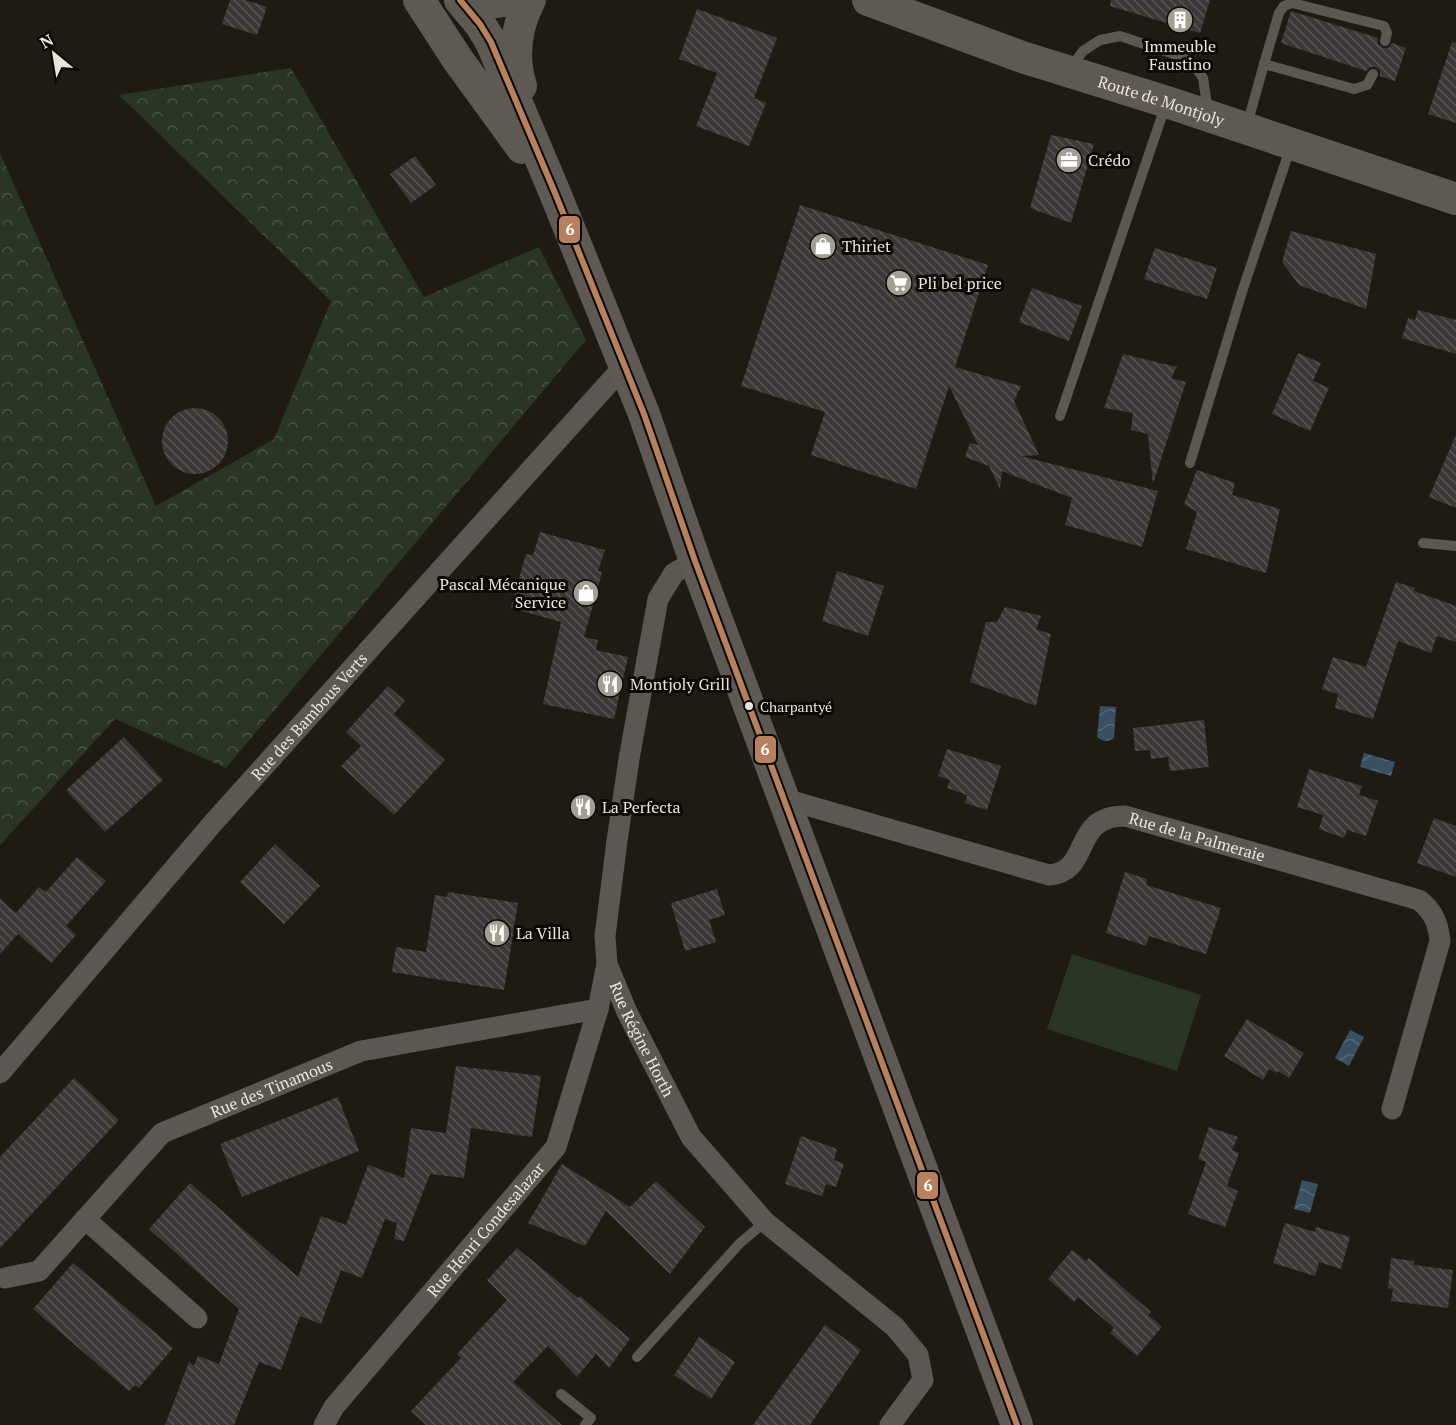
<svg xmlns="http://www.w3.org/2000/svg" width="1456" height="1425" viewBox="0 0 1456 1425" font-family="'PT Serif',serif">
  <defs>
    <pattern id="forest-crowns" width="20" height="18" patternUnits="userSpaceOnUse" patternTransform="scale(1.5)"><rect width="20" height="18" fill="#293626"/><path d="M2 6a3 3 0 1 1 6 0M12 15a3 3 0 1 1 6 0" fill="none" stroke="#485345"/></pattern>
    <pattern id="water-waves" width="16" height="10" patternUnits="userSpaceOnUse" patternTransform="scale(1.5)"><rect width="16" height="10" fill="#395062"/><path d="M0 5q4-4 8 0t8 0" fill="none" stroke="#566978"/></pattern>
    <pattern id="building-back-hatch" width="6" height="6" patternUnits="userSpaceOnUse" patternTransform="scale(1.5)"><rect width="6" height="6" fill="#3d3838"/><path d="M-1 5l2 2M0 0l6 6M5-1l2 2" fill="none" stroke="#595554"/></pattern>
  </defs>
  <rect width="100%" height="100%" fill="#1f1b12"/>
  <polygon fill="url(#forest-crowns)" points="291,68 424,297 539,247 586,340 226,768 115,719 0,845 0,153 156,506 274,439 331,301 119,95"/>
  <polygon fill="#293626" points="1072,954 1201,995 1177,1071 1047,1029"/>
  <g fill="url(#water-waves)">
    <path d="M1100,706L1116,707L1114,738C1108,742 1103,742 1097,737Z"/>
    <polygon points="1364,753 1395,762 1391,776 1360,767"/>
    <polygon points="1350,1030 1364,1037 1349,1066 1335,1058"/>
    <polygon points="1302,1180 1318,1184 1310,1213 1294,1209"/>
  </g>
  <g fill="url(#building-back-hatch)">
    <polygon points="230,0 245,0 267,7 257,35 222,24"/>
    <polygon points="1111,0 1210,0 1200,33 1110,6"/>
    <polygon points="697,9 777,38 754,98 766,103 749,146 696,126 717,73 679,59"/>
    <polygon points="1291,11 1378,38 1378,44 1383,48 1388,48 1392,43 1406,48 1395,81 1380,76 1380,71 1376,67 1370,67 1366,71 1281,43"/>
    <polygon points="1452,42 1456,43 1456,123 1428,114"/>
    <polygon points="1051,135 1094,144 1071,223 1030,208"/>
    <polygon points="415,156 436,185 411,203 390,174"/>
    <polygon points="800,205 988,265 955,367 1021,386 1014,401 1039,455 1021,456 1158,491 1142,547 1065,525 1072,498 1002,471 1000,489 989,466 965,457 970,443 978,445 949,386 916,489 811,455 825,412 741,386"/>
    <polygon points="1291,231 1376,254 1366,309 1299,285 1282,262"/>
    <polygon points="1155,248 1217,268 1207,299 1144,279"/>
    <polygon points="1032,288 1082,306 1069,341 1019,322"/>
    <polygon points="1418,310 1456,320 1456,354 1402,338 1408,318 1415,320"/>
    <polygon points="1298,353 1321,363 1313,381 1329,388 1310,431 1272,414"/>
    <polygon points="1123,354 1177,367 1171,378 1186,382 1153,484 1148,434 1131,430 1133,413 1104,408"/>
    <circle cx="195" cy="441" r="33"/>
    <polygon points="1456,435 1456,508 1429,497"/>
    <polygon points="1197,470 1235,483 1232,495 1280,509 1266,573 1186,549 1197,512 1184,504"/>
    <polygon points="540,532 605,550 598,571 602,572 584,637 598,640 596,650 628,657 614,719 543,704 561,622 511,608 526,554 533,555"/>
    <polygon points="837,571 884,586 868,636 822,621"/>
    <polygon points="1396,582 1415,588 1414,591 1456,606 1456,642 1437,636 1431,653 1398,641 1373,719 1335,708 1338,694 1322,689 1333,657 1366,667"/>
    <polygon points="1005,607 1041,616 1036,629 1051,634 1036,706 970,682 986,622 997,622"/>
    <polygon points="388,686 405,701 394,714 445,760 394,815 341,766 361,746 346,732"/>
    <polygon points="1204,720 1209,767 1170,771 1168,757 1151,759 1150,750 1135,751 1133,728"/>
    <polygon points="124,737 163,780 105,832 66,790"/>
    <polygon points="947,749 1001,766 987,810 965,803 967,795 947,788 950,780 938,776"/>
    <polygon points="1309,769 1362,786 1359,795 1378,801 1366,836 1347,830 1344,838 1319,829 1323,815 1297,807"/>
    <polygon points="1434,818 1456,826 1456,877 1417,863"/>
    <polygon points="275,844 320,886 284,924 240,882"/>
    <polygon points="77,857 106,881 66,926 76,935 51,963 18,934 0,954 0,899 16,913 39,887 46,892"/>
    <polygon points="1125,872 1147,879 1146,885 1221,908 1206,954 1149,936 1146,946 1106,933"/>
    <polygon points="717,889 725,915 709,920 716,942 685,951 671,903"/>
    <polygon points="448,892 518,903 504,990 392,972 396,947 426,952 435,895 447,897"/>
    <polygon points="1247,1019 1304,1053 1289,1078 1278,1071 1277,1073 1269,1069 1263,1080 1224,1056"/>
    <polygon points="456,1066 541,1076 532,1137 471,1128 464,1178 430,1174 404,1241 394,1239 397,1223 385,1219 362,1278 341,1270 321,1324 300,1316 281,1370 259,1362 234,1425 165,1425 189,1362 194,1366 198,1356 219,1364 239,1309 149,1229 190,1183 298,1277 321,1216 346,1225 368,1165 404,1178 411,1128 446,1133"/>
    <polygon points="74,1078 119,1120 0,1248 0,1157"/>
    <polygon points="338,1097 359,1151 242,1197 220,1144"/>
    <polygon points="1209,1127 1238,1137 1232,1150 1239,1153 1227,1186 1238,1191 1225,1227 1188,1214 1206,1162 1198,1159"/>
    <polygon points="801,1136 837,1149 834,1160 844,1164 836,1187 826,1184 822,1196 785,1184"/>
    <polygon points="562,1164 630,1207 656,1181 705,1227 670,1274 606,1211 585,1246 528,1223"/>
    <polygon points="1285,1223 1315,1232 1316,1227 1350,1237 1341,1269 1319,1262 1315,1276 1273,1263"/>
    <polygon points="517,1248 578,1298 580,1296 630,1339 609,1368 596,1354 577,1377 548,1346 513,1382 562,1425 426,1425 411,1411 461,1358 457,1354 507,1300 487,1280"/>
    <polygon points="1072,1250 1086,1261 1089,1258 1151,1312 1148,1315 1162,1327 1137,1356 1110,1333 1114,1328 1078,1297 1074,1302 1048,1279"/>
    <polygon points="1391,1258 1414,1261 1414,1265 1453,1270 1448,1308 1391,1301 1393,1289 1388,1288"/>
    <polygon points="73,1263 173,1348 139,1388 135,1385 129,1391 33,1309"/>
    <polygon points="825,1325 861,1350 810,1425 753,1425"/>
    <polygon points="699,1337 735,1362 711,1399 674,1375"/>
  </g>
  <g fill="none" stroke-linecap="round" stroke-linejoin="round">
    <g stroke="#5b5753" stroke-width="10">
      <polyline points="1071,68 1083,51 1100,40 1120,36 1183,57 1195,66 1203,78 1208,112"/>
      <polyline points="1373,74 1367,85 1354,89 1264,64 1279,13 1284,6 1292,3 1384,26 1387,33 1385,41"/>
      <polyline points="1247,125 1264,64"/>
      <polyline points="1060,416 1166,104"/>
      <polyline points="1190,463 1242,292 1291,146"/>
      <polyline points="1423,543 1456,546"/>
      <polyline points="637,1357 740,1243 765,1222"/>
      <polyline points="561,1394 591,1418 585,1425"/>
    </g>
    <g stroke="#5b5753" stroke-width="21">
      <path id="s1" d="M695,561L674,573L658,599L629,759L617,841L605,936L607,964L627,1012L691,1137L765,1222L895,1327L918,1355L923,1380L890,1425"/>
      <path id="s2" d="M785,799L1049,875C1093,871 1070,816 1125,816L1419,900C1434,912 1438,923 1440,941L1392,1109"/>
      <path id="s3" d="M0,1073L213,823L625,365"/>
      <polyline points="85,1219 197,1318"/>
      <path id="s4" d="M5,1278L39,1271L162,1133L361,1051L598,1009"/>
      <path id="s5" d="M324,1425L334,1407L556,1147L598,1009L607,964"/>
    </g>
    <g stroke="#5f5953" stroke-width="32">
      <polyline points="419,0 458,60 522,148"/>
      <polyline points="460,0 480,24 491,42 555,193 644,414 695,561 1017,1425"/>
      <polyline points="474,0 497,2 508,0"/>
      <path id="s6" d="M868,0L1022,57L1167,102L1456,199"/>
      <path d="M521,86C512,57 516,27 530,0"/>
    </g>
    <defs>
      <polyline id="bus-1" points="460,0 480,24 491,42 555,193 644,414 695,561 1017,1425"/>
    </defs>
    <use href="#bus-1" stroke="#0b0903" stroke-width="10"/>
    <use href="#bus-1" stroke="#b6815c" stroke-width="6"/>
  </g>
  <defs>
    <symbol id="building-disc" viewBox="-11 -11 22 22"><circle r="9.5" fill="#a39e93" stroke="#0b0903"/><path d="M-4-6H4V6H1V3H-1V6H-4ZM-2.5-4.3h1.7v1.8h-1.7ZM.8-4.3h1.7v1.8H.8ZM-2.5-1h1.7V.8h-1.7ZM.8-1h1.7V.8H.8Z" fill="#fff"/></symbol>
    <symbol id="office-disc" viewBox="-11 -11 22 22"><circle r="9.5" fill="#a39e93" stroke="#0b0903"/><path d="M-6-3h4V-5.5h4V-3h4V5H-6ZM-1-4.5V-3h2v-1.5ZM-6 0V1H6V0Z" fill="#fff"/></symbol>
    <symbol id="shop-disc" viewBox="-11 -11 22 22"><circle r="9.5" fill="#a39e93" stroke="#0b0903"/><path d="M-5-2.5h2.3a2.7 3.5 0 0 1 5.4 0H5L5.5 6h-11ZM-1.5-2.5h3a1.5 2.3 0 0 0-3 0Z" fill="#fff"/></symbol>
    <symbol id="supermarket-disc" viewBox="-11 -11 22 22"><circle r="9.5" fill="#a39e93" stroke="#0b0903"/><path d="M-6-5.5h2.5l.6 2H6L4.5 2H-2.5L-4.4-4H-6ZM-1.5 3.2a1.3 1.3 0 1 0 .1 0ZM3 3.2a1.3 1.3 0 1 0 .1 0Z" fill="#fff"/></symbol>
    <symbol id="restaurant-disc" viewBox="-11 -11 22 22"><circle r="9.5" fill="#a39e93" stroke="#0b0903"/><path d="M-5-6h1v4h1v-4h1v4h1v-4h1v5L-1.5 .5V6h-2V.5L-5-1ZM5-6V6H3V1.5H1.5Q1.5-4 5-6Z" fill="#fff"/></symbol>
  </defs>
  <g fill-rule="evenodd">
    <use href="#building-disc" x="1165" y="5" width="30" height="30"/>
    <use href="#office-disc" x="1054" y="145" width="30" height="30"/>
    <use href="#shop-disc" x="808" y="231" width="30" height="30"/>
    <use href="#supermarket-disc" x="884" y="268" width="30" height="30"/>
    <use href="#shop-disc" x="571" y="578" width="30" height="30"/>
    <use href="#restaurant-disc" x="595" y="669" width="30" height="30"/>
    <use href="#restaurant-disc" x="568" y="792" width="30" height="30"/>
    <use href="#restaurant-disc" x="482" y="918" width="30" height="30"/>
  </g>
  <circle fill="#eae5d9" stroke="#0b0903" stroke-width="2" cx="749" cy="706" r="5"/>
  <g text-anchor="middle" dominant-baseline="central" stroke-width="6" stroke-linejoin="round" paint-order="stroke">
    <g font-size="14" fill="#eae5d9" stroke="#0b0903" text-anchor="start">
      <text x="760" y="706">Charpantyé</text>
    </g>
    <g font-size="16" fill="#eae5d9" stroke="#0b0903" text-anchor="start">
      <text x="1180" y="46" text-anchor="middle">Immeuble<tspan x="1180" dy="18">Faustino</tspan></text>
      <text x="1088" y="160">Crédo</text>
      <text x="842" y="246">Thiriet</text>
      <text x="918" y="283">Pli bel price</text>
      <text x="566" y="584" text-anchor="end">Pascal Mécanique<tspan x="566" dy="18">Service</tspan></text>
      <text x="630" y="684">Montjoly Grill</text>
      <text x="602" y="807">La Perfecta</text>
      <text x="516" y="933">La Villa</text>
    </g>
    <g font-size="16" fill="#eae5d9" stroke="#0b0903">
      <text stroke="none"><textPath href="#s6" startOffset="310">Route de Montjoly</textPath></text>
      <text stroke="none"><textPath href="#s3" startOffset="472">Rue des Bambous Verts</textPath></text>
      <text stroke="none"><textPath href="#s2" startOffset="453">Rue de la Palmeraie</textPath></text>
      <text stroke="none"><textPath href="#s1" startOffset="507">Rue Régine Horth</textPath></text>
      <text stroke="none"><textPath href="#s4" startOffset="338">Rue des Tinamous</textPath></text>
      <text stroke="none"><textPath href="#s5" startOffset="254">Rue Henri Condesalazar</textPath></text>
    </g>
  </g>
  <g stroke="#0b0903" stroke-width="2">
    <rect x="558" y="215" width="23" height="29" rx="6" fill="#b6815c"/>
    <rect x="754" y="735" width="23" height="29" rx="6" fill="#b6815c"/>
    <rect x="916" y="1171" width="23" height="29" rx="6" fill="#b6815c"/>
  </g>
  <g font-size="16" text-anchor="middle" font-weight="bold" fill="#fff">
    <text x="570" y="235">6</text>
    <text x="765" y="755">6</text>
    <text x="928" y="1191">6</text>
  </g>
  <g transform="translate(54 54) rotate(330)" stroke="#0b0903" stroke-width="4.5" paint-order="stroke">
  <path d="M0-4.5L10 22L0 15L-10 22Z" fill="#eae5d9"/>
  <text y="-9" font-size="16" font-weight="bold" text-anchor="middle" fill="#eae5d9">N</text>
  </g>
</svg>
